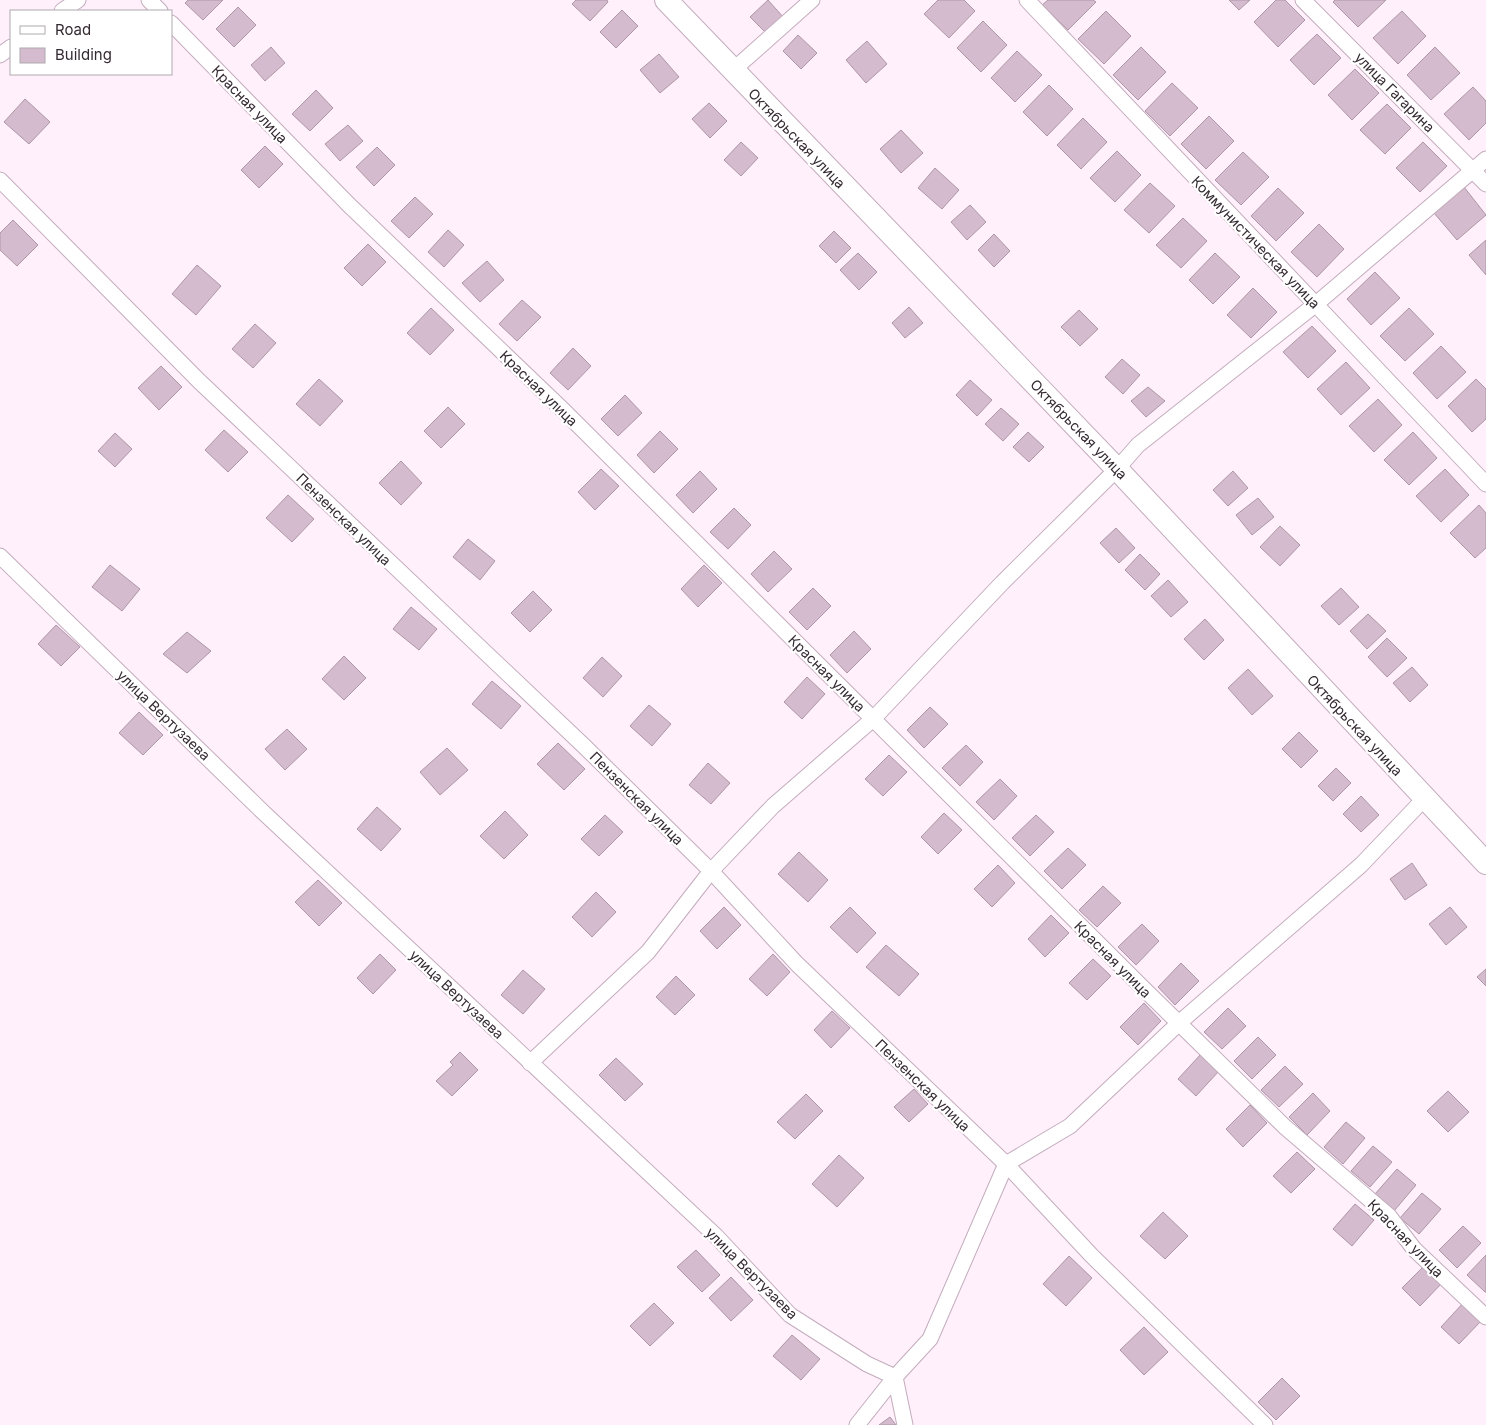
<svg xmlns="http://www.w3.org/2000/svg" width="1486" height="1425" viewBox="0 0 1486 1425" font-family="Inter,sans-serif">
  <rect width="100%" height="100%" fill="#fff0fb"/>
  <g fill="#d4bcce" stroke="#ad96a7">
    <polygon points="188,0 223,0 203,20 185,3"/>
    <polygon points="576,0 607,0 608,2 590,21 572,4"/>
    <polygon points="768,0 784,18 767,34 750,17"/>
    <polygon points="938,0 964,0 975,11 949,38 924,14"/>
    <polygon points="1048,0 1093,0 1096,2 1068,30 1042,5"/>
    <polygon points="1229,0 1250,0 1239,10"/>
    <polygon points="1276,0 1285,0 1305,20 1278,47 1254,22"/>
    <polygon points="1335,0 1386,0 1358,27 1333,2"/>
    <polygon points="238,7 256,25 234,47 216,29"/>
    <polygon points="622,10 638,26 616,48 600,32"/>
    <polygon points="1106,11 1131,36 1104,64 1078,39"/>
    <polygon points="1402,11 1426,36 1398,64 1373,38"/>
    <polygon points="983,21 1007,45 981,72 957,48"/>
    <polygon points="1317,34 1341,58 1314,85 1290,60"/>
    <polygon points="798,35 817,53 801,69 783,51"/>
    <polygon points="867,41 887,64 866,83 846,60"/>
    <polygon points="271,47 285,63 265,81 251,65"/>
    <polygon points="1141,47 1166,72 1138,100 1113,75"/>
    <polygon points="1435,47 1460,73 1431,100 1407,75"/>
    <polygon points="1017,51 1042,75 1015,102 991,78"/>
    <polygon points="659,54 679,77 660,93 640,70"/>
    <polygon points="1355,69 1379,93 1352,120 1328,95"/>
    <polygon points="1172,83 1198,108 1170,136 1145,111"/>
    <polygon points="1049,85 1073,109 1047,136 1023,112"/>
    <polygon points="1473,87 1486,101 1486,123 1469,140 1444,114"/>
    <polygon points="316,90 333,108 310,131 292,114"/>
    <polygon points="25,99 50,122 29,144 4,122"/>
    <polygon points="709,103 727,121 710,138 692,119"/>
    <polygon points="1387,104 1411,128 1385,154 1360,130"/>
    <polygon points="1209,116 1234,141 1206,169 1181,144"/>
    <polygon points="1083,118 1107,142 1081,169 1057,145"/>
    <polygon points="348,125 363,141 340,161 325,144"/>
    <polygon points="901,130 923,153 901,173 880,149"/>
    <polygon points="741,142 758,158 741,176 724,160"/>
    <polygon points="1423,142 1447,166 1420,192 1396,168"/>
    <polygon points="265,146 283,164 259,188 241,170"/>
    <polygon points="377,147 395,165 374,186 356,167"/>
    <polygon points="1117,151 1141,175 1115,202 1090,178"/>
    <polygon points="1243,152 1269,177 1241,205 1215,180"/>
    <polygon points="935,168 959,190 942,209 918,188"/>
    <polygon points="1150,183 1175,206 1149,233 1124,210"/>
    <polygon points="1464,187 1486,215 1457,240 1434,213"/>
    <polygon points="1278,188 1304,213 1276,241 1251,216"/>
    <polygon points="415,197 433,214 409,238 391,221"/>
    <polygon points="970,205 986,222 967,240 951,222"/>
    <polygon points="1183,218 1207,241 1181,268 1156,245"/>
    <polygon points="13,220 38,245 17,266 0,250 0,233"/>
    <polygon points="1319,224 1344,249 1317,277 1291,252"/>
    <polygon points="448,230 464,245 444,267 428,252"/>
    <polygon points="834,231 851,248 836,263 819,246"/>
    <polygon points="994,234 1010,251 994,267 978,250"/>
    <polygon points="1486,240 1486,275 1469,255"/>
    <polygon points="368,244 386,262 362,286 344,268"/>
    <polygon points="858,253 877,272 859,290 840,270"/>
    <polygon points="1215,253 1240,277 1213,304 1189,280"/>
    <polygon points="487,261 504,280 480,302 462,283"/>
    <polygon points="197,265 221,286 196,315 172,294"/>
    <polygon points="1375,272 1400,298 1371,325 1347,299"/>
    <polygon points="1253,288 1277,312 1251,338 1227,315"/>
    <polygon points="522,300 541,317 517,341 499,324"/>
    <polygon points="909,307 923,323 905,338 892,323"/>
    <polygon points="431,308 454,330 430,355 407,333"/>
    <polygon points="1409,308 1434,334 1405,361 1380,336"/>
    <polygon points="1079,310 1098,329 1080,346 1061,327"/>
    <polygon points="255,324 276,343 253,368 232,349"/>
    <polygon points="1312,326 1336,351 1308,378 1283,352"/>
    <polygon points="1441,346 1466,372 1437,399 1413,373"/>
    <polygon points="573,348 591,366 568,390 550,373"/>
    <polygon points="1122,359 1140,375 1123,394 1105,377"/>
    <polygon points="1346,362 1370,388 1341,415 1317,389"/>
    <polygon points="161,366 182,387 159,410 138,388"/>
    <polygon points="319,379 343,401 320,426 296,404"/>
    <polygon points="1476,379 1486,389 1486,419 1472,432 1448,406"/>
    <polygon points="970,380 992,400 977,416 956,395"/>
    <polygon points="1148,387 1165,401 1146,417 1131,401"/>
    <polygon points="625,395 642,413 618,436 601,419"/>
    <polygon points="1378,399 1402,425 1374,452 1349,426"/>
    <polygon points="448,407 465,424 441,448 424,431"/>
    <polygon points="1001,408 1019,424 1003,441 985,424"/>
    <polygon points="224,430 248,452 228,472 205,450"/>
    <polygon points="660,431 678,449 654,473 637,455"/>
    <polygon points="1028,432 1044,447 1029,462 1013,447"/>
    <polygon points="1413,432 1437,458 1409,485 1384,460"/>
    <polygon points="115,433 132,449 115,467 98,451"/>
    <polygon points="401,461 422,483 401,505 379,483"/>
    <polygon points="601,469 619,486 595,510 578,492"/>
    <polygon points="1445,469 1469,495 1441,522 1416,496"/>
    <polygon points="700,471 717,489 693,513 676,495"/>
    <polygon points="1233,471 1248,488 1228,506 1213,490"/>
    <polygon points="288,495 314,519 292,542 266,518"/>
    <polygon points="1258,498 1274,517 1252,535 1236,515"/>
    <polygon points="1479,505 1486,513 1486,548 1475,558 1450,533"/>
    <polygon points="734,508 751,525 728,549 710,532"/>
    <polygon points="1280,526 1300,545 1280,566 1260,547"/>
    <polygon points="1116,528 1135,548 1119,563 1100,543"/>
    <polygon points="468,539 495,561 480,580 453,557"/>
    <polygon points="774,551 792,569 768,592 751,574"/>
    <polygon points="1140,554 1160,574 1145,590 1125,570"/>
    <polygon points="110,565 140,589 122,611 92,587"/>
    <polygon points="704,565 722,583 698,607 681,589"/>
    <polygon points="1168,580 1188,602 1171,617 1151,596"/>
    <polygon points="813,588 831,606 807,630 789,612"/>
    <polygon points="1341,588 1359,607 1339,625 1321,606"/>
    <polygon points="533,591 552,610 530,632 511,613"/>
    <polygon points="411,607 437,629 419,650 393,629"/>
    <polygon points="1368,614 1386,631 1367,649 1350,631"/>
    <polygon points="1205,619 1224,640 1204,660 1184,639"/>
    <polygon points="56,625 80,647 61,666 38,644"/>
    <polygon points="854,631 871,649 847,673 830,655"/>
    <polygon points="187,632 211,651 187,673 163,654"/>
    <polygon points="1387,638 1407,658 1387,677 1368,657"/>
    <polygon points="344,656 366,678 344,700 322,679"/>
    <polygon points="602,657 622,676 603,697 583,678"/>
    <polygon points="1412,667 1428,685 1410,702 1393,683"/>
    <polygon points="1248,669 1273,696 1252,715 1228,688"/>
    <polygon points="807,677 825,694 802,719 784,702"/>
    <polygon points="492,681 521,706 501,729 472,704"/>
    <polygon points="649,705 671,724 652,746 630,726"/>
    <polygon points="930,707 948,724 924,748 907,730"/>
    <polygon points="139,712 163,735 143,755 119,733"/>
    <polygon points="287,729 307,749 285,770 265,749"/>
    <polygon points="1299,732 1318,751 1301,768 1282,749"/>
    <polygon points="558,743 585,769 564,790 537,764"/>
    <polygon points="966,745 983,762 960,786 942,768"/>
    <polygon points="447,748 468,770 440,795 420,772"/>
    <polygon points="889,755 907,772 883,796 865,779"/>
    <polygon points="708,763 730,783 711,804 689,785"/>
    <polygon points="1336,768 1351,783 1333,801 1318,786"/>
    <polygon points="1000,779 1017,796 994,820 976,802"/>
    <polygon points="1361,796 1379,815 1361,832 1343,814"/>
    <polygon points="377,807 401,829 381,851 357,829"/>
    <polygon points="505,811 528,835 504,859 480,836"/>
    <polygon points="944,813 962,830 938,854 921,837"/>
    <polygon points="605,815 623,832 599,856 581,839"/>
    <polygon points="1036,815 1054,832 1030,856 1012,838"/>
    <polygon points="1068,848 1086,865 1062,889 1044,871"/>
    <polygon points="799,852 828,880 808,902 778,874"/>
    <polygon points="1412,863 1427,885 1405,900 1390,879"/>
    <polygon points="998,865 1015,883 992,907 974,889"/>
    <polygon points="318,880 342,903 319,926 295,902"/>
    <polygon points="1103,886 1121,903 1097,927 1079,910"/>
    <polygon points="596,892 616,912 592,937 572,917"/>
    <polygon points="724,907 741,925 717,949 700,931"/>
    <polygon points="850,907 876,933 857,953 830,927"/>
    <polygon points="1450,907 1467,927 1446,945 1429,924"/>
    <polygon points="1051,915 1069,933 1045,957 1028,939"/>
    <polygon points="1142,924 1159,941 1136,965 1118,947"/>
    <polygon points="886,945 919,974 899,996 866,967"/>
    <polygon points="380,954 396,970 373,994 357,978"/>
    <polygon points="773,954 790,972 767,996 749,979"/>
    <polygon points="1093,959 1111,976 1087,1000 1069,983"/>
    <polygon points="1181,963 1199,981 1175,1005 1158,987"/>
    <polygon points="1486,969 1486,986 1477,977"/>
    <polygon points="523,970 545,989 523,1014 501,995"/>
    <polygon points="676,976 695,995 675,1015 656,997"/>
    <polygon points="1144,1003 1161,1021 1138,1045 1120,1027"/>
    <polygon points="1228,1008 1246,1026 1222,1049 1204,1032"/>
    <polygon points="832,1011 850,1028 831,1048 814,1030"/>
    <polygon points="1258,1037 1276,1055 1252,1079 1234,1061"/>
    <polygon points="460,1052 478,1070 452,1096 436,1081 453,1065 450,1062"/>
    <polygon points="1201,1054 1219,1071 1196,1096 1178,1079"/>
    <polygon points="616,1058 643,1084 625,1101 599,1075"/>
    <polygon points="1285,1066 1303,1084 1279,1107 1261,1090"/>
    <polygon points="914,1089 928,1104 909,1122 894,1107"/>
    <polygon points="1448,1091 1469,1112 1448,1132 1427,1111"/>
    <polygon points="1313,1093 1330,1111 1307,1135 1289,1117"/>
    <polygon points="806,1094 823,1111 795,1139 777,1122"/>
    <polygon points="1250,1105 1267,1123 1243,1147 1226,1129"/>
    <polygon points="1346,1122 1365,1138 1343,1164 1324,1147"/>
    <polygon points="1373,1146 1392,1162 1370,1187 1351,1171"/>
    <polygon points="1297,1152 1315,1169 1291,1193 1273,1176"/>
    <polygon points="839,1155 864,1178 837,1207 812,1184"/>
    <polygon points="1397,1169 1416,1185 1394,1211 1375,1194"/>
    <polygon points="1422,1193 1441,1209 1419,1234 1400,1218"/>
    <polygon points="1355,1204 1374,1220 1352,1246 1333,1229"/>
    <polygon points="1163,1212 1188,1236 1165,1259 1140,1236"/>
    <polygon points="1463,1226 1481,1243 1457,1268 1439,1250"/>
    <polygon points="696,1250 720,1275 702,1292 677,1267"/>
    <polygon points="1486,1255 1486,1292 1485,1292 1467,1275"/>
    <polygon points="1069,1256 1092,1278 1066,1306 1043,1284"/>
    <polygon points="1426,1264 1444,1281 1420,1306 1402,1288"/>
    <polygon points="731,1277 753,1300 731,1321 709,1298"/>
    <polygon points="1464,1302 1482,1320 1459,1344 1441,1327"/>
    <polygon points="654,1303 674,1323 650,1346 630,1326"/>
    <polygon points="1144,1327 1168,1352 1144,1375 1120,1350"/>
    <polygon points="792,1335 820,1359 801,1380 773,1356"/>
    <polygon points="1282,1378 1300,1396 1276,1420 1258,1402"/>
    <polygon points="890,1417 896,1425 879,1425"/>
  </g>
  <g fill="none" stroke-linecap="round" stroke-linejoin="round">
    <defs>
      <g id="street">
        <polyline points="149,0 160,11"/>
        <polyline points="1027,0 1486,484"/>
        <polyline points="1303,0 1486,184"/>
        <polyline points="62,11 78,0"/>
        <polyline points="171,23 349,205 563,410 1143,988 1285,1127 1389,1216 1414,1249 1486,1317"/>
        <polyline points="0,55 11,47"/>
        <polyline points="732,71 812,0"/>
        <polyline points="0,180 199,381 584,746 711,871 797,964 1006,1164 1092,1256 1265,1425"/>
        <polyline points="0,556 264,813 716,1236 790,1315 867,1364 895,1377 905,1425"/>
        <polyline points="530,1063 648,952 711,871 773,806 873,719 1002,583 1117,469 1138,445 1316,304 1486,159"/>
        <polyline points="857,1425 895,1377 930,1339 1006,1164 1070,1126 1179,1023 1361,865 1424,799"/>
      </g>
      <polyline id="secondary" points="666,0 1117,469 1486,863"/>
    </defs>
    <use href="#street" stroke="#c3acbd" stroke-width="17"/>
    <use href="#secondary" stroke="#c3acbd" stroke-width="24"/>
    <use href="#street" stroke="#fff" stroke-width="15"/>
    <use href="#secondary" stroke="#fff" stroke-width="22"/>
  </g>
  <g text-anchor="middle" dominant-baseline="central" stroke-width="4.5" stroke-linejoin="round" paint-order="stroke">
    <g font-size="14" fill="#342a31" stroke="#fff">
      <text transform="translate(1395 92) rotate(45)">улица Гагарина</text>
      <text transform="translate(250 104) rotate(46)">Красная улица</text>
      <text transform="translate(797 138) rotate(46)">Октябрьская улица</text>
      <text transform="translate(1256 242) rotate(46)">Коммунистическая улица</text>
      <text transform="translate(539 388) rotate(44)">Красная улица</text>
      <text transform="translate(1079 429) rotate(46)">Октябрьская улица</text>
      <text transform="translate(344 519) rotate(44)">Пензенская улица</text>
      <text transform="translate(827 673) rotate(45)">Красная улица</text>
      <text transform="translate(164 715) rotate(44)">улица Вертузаева</text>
      <text transform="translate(1355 725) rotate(47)">Октябрьская улица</text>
      <text transform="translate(637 798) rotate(45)">Пензенская улица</text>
      <text transform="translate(1113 959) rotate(45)">Красная улица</text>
      <text transform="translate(457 994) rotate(43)">улица Вертузаева</text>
      <text transform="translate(923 1085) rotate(44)">Пензенская улица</text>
      <text transform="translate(1406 1238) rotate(46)">Красная улица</text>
      <text transform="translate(752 1273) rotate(45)">улица Вертузаева</text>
    </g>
  </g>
  <rect x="10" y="10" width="162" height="65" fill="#ffffff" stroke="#aeaaad"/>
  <rect x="20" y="26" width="25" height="8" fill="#ffffff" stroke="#aeaaad"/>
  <text x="55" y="35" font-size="15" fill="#342a31">Road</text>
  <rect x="20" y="48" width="25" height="15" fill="#d4bcce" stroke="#aeaaad"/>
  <text x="55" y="60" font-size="15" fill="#342a31">Building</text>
</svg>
